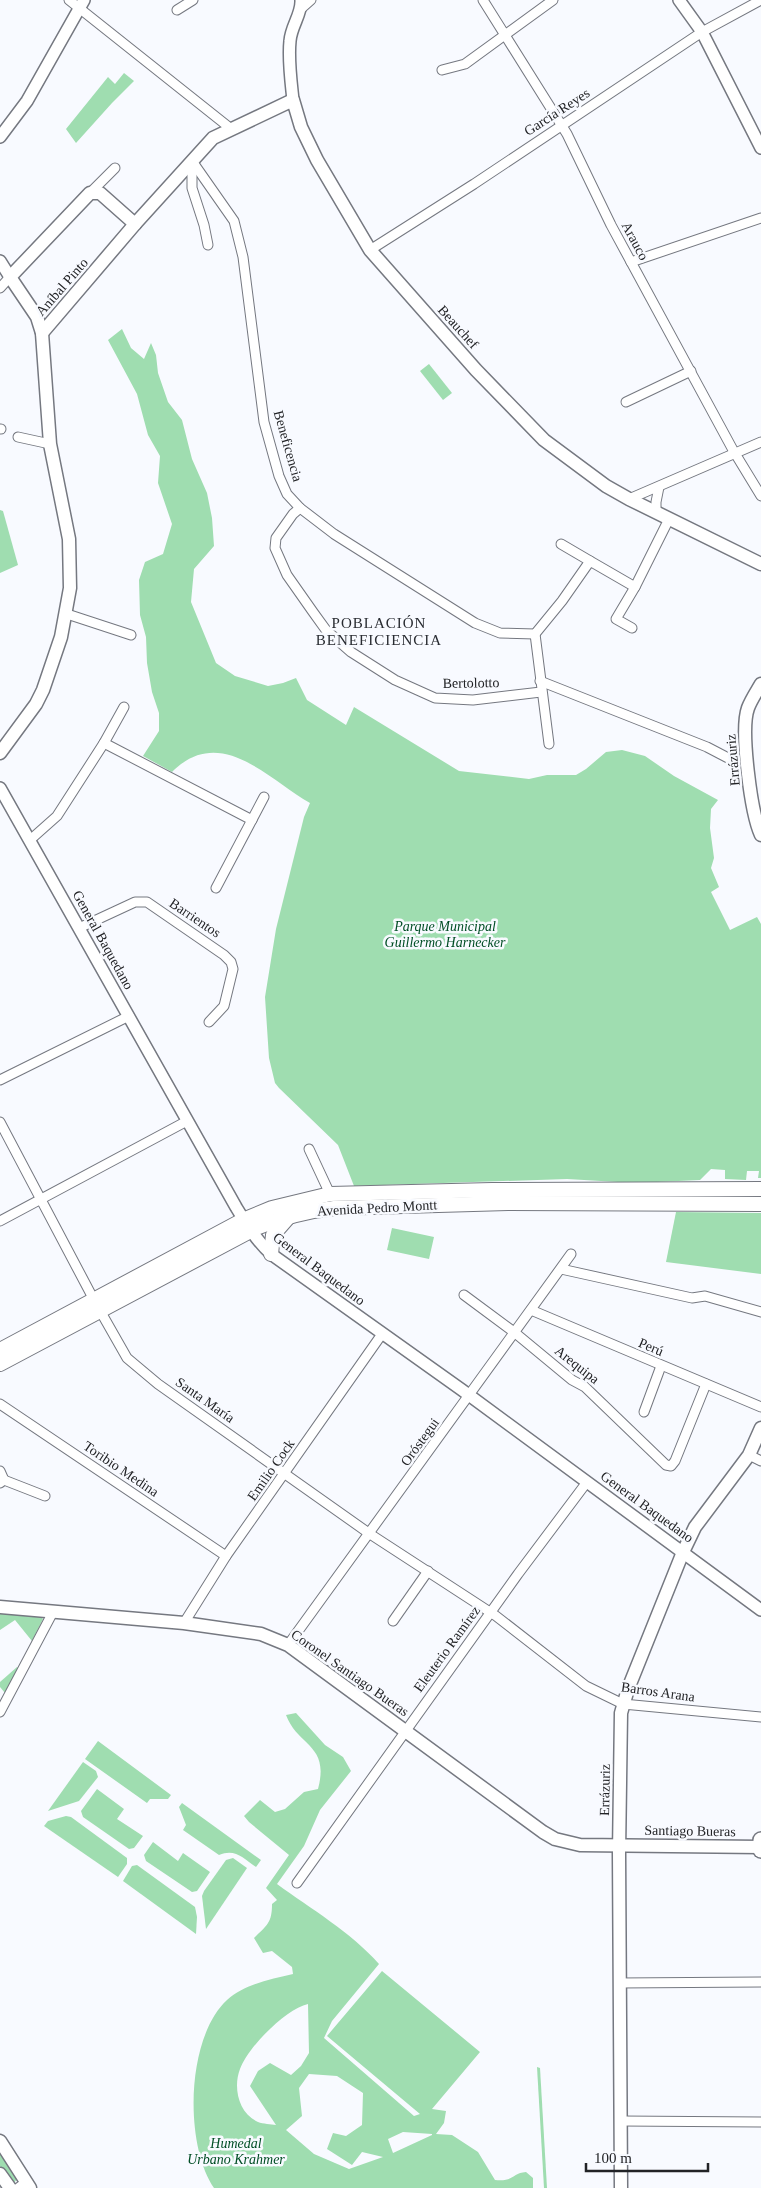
<svg xmlns="http://www.w3.org/2000/svg" width="761" height="2188" viewBox="0 0 761 2188" font-family="Georgia,serif">
  <rect width="100%" height="100%" fill="#f8faff"/>
  <g fill="#9fddb0" fill-rule="evenodd">
    <polygon points="124,73 134,81 112,103 76,143 66,129 108,77 115,84"/>
    <path d="M122,329L131,348L144,359L151,343L156,355L158,373L168,402L182,420L192,459L207,493L212,518L214,546L194,569L191,602L216,663L235,676L268,686L283,683L296,678L307,700L346,725L354,707L459,771L529,779L547,775H576L586,769L606,752L622,750L645,756L674,776L718,800L711,809L710,828L714,858L711,868L719,887L711,892L730,930L757,917L761,924V1178H758L759,1171H747L746,1180L725,1179V1170L711,1169L700,1180L635,1183L567,1179L354,1186L338,1145L279,1088L275,1083L269,1058L265,997L276,929L304,817L310,803C267,778 220,724 172,772L143,756L159,731V713L152,692L147,663L146,637L140,615L139,580L145,562L163,554L172,524L158,483L160,456L148,435L137,394L108,340Z"/>
    <polygon points="429,364 452,393 443,400 420,371"/>
    <polygon points="0,510 3,511 18,565 0,573"/>
    <polygon points="676,1212 761,1213 761,1274 666,1262"/>
    <polygon points="392,1228 434,1237 429,1259 387,1250"/>
    <polygon points="0,1613 41,1617 43,1619 32,1641 15,1620 0,1630"/>
    <polygon points="17,1667 18,1668 5,1693 0,1687 0,1682"/>
    <path d="M296,1713L325,1745L343,1757L351,1771L320,1810L304,1846L277,1884C311,1909 351,1932 379,1964L332,2021L324,2038L414,2116L420,2114L327,2036L382,1971L480,2052L432,2109L446,2111L444,2123L436,2134L452,2135L478,2152L495,2180C514,2182 512,2173 526,2172L533,2178V2188H214C184,2144 186,2038 227,2000C245,1984 271,1979 293,1974L292,1967L272,1951L263,1953L254,1938C267,1925 272,1923 272,1904L277,1900L266,1888L289,1855L249,1822L244,1816L260,1800L275,1812L285,1809L304,1792L318,1789C330,1744 298,1747 286,1715ZM308,2004L309,2053L301,2066L291,2075L270,2063L258,2071L250,2086L276,2125C271,2124 263,2124 258,2122C238,2113 233,2087 240,2069C248,2047 286,2009 308,2004ZM309,2074L337,2076L363,2093L362,2125L346,2136L333,2133L327,2149L352,2165L362,2152L383,2157L349,2169L314,2154L286,2130L302,2116L299,2088ZM403,2132L432,2134V2135L393,2153L388,2139Z"/>
    <polygon points="98,1741 171,1795 168,1799 150,1799 147,1803 85,1759"/>
    <polygon points="83,1762 96,1771 98,1777 79,1801 48,1811"/>
    <polygon points="97,1789 124,1809 117,1819 143,1836 134,1848 129,1849 83,1817 81,1811"/>
    <path d="M182,1803L261,1860L256,1867C243,1858 235,1848 219,1855L183,1830L186,1825L179,1807Z"/>
    <polygon points="66,1816 71,1817 127,1858 127,1864 118,1877 44,1826 48,1821"/>
    <polygon points="153,1842 178,1861 183,1853 210,1872 197,1891 192,1892 146,1861 144,1855"/>
    <polygon points="233,1858 247,1868 206,1929 202,1896 204,1891 226,1860"/>
    <polygon points="137,1865 195,1907 197,1917 196,1934 123,1881 132,1866"/>
    <polygon points="537,2067 540,2068 547,2188 544,2188"/>
    <polygon points="0,2150 17,2179 14,2183 11,2182 0,2166"/>
  </g>
  <g fill="none" stroke-linecap="round" stroke-linejoin="round">
    <defs>
      <g id="minor">
        <polyline points="69,0 230,128"/>
        <polyline points="483,0 567,134 611,225 733,450 761,496"/>
        <polyline points="302,8 311,0"/>
        <polyline points="177,10 193,0"/>
        <polyline points="442,70 465,64 553,0"/>
        <polyline points="192,161 234,221 243,257 264,422 279,476 287,494 300,508 334,534 475,623 500,633 535,634 562,601 590,561 635,587 669,519"/>
        <polyline points="192,161 192,188 204,225 208,245"/>
        <polyline points="90,193 115,168"/>
        <polyline points="370,250 474,184 702,32 761,0"/>
        <polyline points="631,262 761,218"/>
        <polyline points="0,288 10,277"/>
        <polyline points="626,402 691,371"/>
        <polyline points="0,429 1,429"/>
        <polyline points="18,437 50,444"/>
        <polyline points="629,499 761,442"/>
        <polyline points="300,508 293,514 276,538 275,548 287,575 313,612 326,630 351,652 395,680 435,698 473,700 541,692"/>
        <polyline points="656,512 656,502 659,487"/>
        <polyline points="561,544 590,561"/>
        <polyline points="67,614 131,635"/>
        <polyline points="632,628 616,619 635,587"/>
        <polyline points="535,634 549,744"/>
        <polyline points="540,681 707,747 730,759"/>
        <polyline points="124,707 104,743 252,820"/>
        <polyline points="30,840 57,816 104,743"/>
        <polyline points="216,888 264,797"/>
        <polyline points="79,928 135,902 147,902 224,955 231,962 233,969 224,1006 209,1022"/>
        <polyline points="0,1080 129,1016"/>
        <polyline points="0,1122 94,1300 127,1358 158,1384 370,1534 496,1616 586,1686 623,1704 761,1717"/>
        <polyline points="309,1149 330,1194"/>
        <polyline points="0,1221 187,1121"/>
        <polyline points="561,1269 692,1298 705,1296 761,1312"/>
        <polyline points="464,1295 514,1332 572,1380 585,1387 666,1465 671,1466 675,1461 706,1384"/>
        <polyline points="531,1310 761,1407"/>
        <polyline points="0,1404 226,1556"/>
        <polyline points="644,1412 661,1366"/>
        <polyline points="749,1455 761,1461"/>
        <polyline points="0,1471 4,1480 0,1483"/>
        <polyline points="4,1480 45,1496"/>
        <polyline points="393,1621 428,1571"/>
        <polyline points="184,1623 226,1556 382,1334"/>
        <polyline points="288,1645 571,1254"/>
        <polyline points="0,1712 53,1612"/>
        <polyline points="297,1883 518,1574 587,1482"/>
        <polyline points="619,1983 761,1982"/>
        <polyline points="621,2121 761,2122"/>
        <polyline points="18,2188 26,2182"/>
      </g>
      <g id="tertiary">
        <polyline points="679,0 702,32 761,148"/>
        <path d="M293,100C291,81 288,60 290,41C291,26 302,14 301,0"/>
        <polyline points="0,137 27,101 84,0"/>
        <polyline points="0,261 10,277"/>
        <path d="M0,788L236,1207C247,1225 256,1240 271,1254L462,1390L761,1610"/>
      </g>
      <g id="secondary">
        <polyline points="42,333 135,224 213,138 293,100 301,127 317,160 370,250 476,370 544,440 606,486 629,499 761,564"/>
        <path d="M761,684C757,691 751,700 748,708C740,730 751,813 761,835"/>
        <polyline points="0,753 36,704 43,690 61,637 70,588 69,539 50,444 42,333 37,317 10,277 90,193 100,193 135,224"/>
        <polyline points="0,1607 184,1623 261,1634 288,1645 543,1832 555,1839 580,1845 761,1847"/>
        <polyline points="0,2141 30,2188"/>
        <polyline points="0,2174 10,2188"/>
        <polyline points="621,2188 619,1853 621,1713 628,1689 683,1552 695,1527 749,1455 761,1428"/>
      </g>
      <g id="primary">
        <polyline points="271,1254 273,1235 287,1219"/>
        <polyline points="0,1350 243,1220 272,1208 330,1194 492,1190 761,1189"/>
        <path d="M0,1364L256,1228C281,1218 307,1211 334,1208L508,1203L761,1204"/>
      </g>
      <polyline id="trunk" points="761,1840 761,1850"/>
    </defs>
    <use href="#minor" stroke="#757880" stroke-width="11"/>
    <use href="#tertiary" stroke="#757880" stroke-width="14"/>
    <use href="#secondary" stroke="#757880" stroke-width="15"/>
    <use href="#primary" stroke="#757880" stroke-width="16"/>
    <use href="#trunk" stroke="#757880" stroke-width="18"/>
    <use href="#minor" stroke="#fff" stroke-width="9"/>
    <use href="#tertiary" stroke="#fff" stroke-width="11"/>
    <use href="#secondary" stroke="#fff" stroke-width="12"/>
    <use href="#primary" stroke="#fff" stroke-width="14"/>
    <use href="#trunk" stroke="#fff" stroke-width="15"/>
  </g>
  <g text-anchor="middle" dominant-baseline="central" stroke-width="5" stroke-linejoin="round" paint-order="stroke">
    <g font-size="14" fill="#222326" stroke="#f8faff">
      <text transform="translate(557 112) rotate(-33)">García Reyes</text>
      <text transform="translate(635 241) rotate(62)">Arauco</text>
      <text transform="translate(62 287) rotate(-49)">Aníbal Pinto</text>
      <text transform="translate(458 327) rotate(48)">Beauchef</text>
      <text transform="translate(288 446) rotate(74)">Beneficencia</text>
      <text transform="translate(471 683) rotate(-1)">Bertolotto</text>
      <text transform="translate(733 760) rotate(-95)">Errázuriz</text>
      <text transform="translate(195 918) rotate(34)">Barrientos</text>
      <text transform="translate(103 940) rotate(61)">General Baquedano</text>
      <text transform="translate(377 1208) rotate(-3)">Avenida Pedro Montt</text>
      <text transform="translate(319 1269) rotate(37)">General Baquedano</text>
      <text transform="translate(651 1347) rotate(23)">Perú</text>
      <text transform="translate(577 1365) rotate(38)">Arequipa</text>
      <text transform="translate(205 1400) rotate(35)">Santa María</text>
      <text transform="translate(420 1442) rotate(-54)">Oróstegui</text>
      <text transform="translate(121 1469) rotate(34)">Toribio Medina</text>
      <text transform="translate(271 1470) rotate(-55)">Emilio Cock</text>
      <text transform="translate(647 1507) rotate(36)">General Baquedano</text>
      <text transform="translate(447 1649) rotate(-54)">Eleuterio Ramírez</text>
      <text transform="translate(350 1673) rotate(35)">Coronel Santiago Bueras</text>
      <text transform="translate(658 1692) rotate(8)">Barros Arana</text>
      <text transform="translate(605 1790) rotate(-89)">Errázuriz</text>
      <text transform="translate(690 1831) rotate(1)">Santiago Bueras</text>
    </g>
    <g font-size="14" font-style="italic" fill="#004e25" stroke="#f8faff">
      <text x="445" y="926">Parque Municipal<tspan x="445" dy="16">Guillermo Harnecker</tspan></text>
      <text x="236" y="2143">Humedal<tspan x="236" dy="16">Urbano Krahmer</tspan></text>
    </g>
    <g font-size="15" letter-spacing="1" fill="#282b31" stroke="#f8faff">
      <text x="379" y="623">POBLACIÓN<tspan x="379" dy="17">BENEFICIENCIA</tspan></text>
    </g>
  </g>
  <path d="M586 2163v8h122v-8" fill="none" stroke="#222326" stroke-width="2.5"/>
  <text x="594" y="2163" font-size="15" fill="#222326" stroke="#f8faff" stroke-width="4" paint-order="stroke">100 m</text>
</svg>
